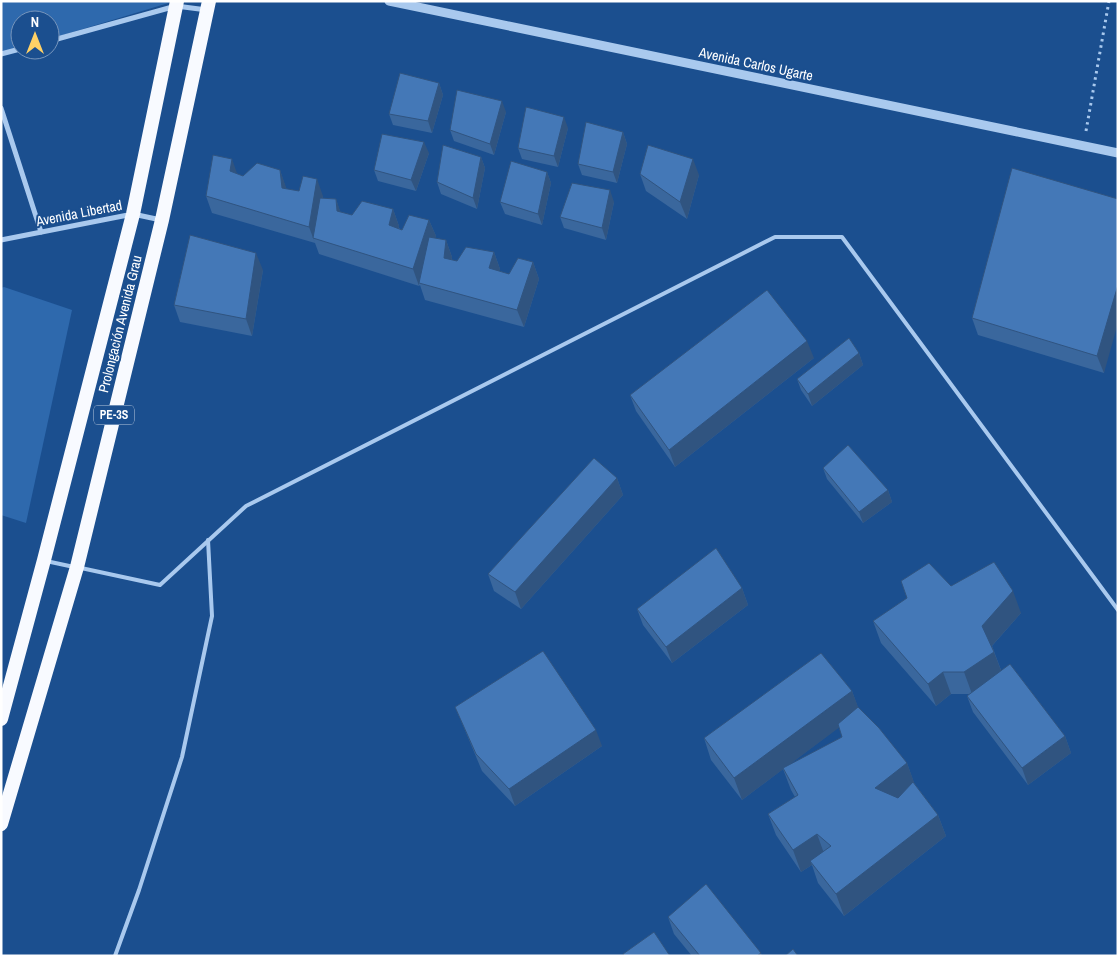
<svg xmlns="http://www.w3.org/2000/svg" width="1119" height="957" viewBox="0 0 1119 957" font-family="'Archivo Narrow',sans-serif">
  <rect width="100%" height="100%" fill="#1b4f8f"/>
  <g fill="#2e69ad">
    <polygon points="1,1 175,1 50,39 50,20 20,20 20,47 1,53"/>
    <polygon points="4,287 72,310 26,523 1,515 1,288"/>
  </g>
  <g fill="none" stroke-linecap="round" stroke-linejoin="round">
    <polyline stroke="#a9c9ee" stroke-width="3" stroke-dasharray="2.5 4" stroke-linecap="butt" points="1086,131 1109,1"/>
    <g stroke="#a9c9ee" stroke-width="4">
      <polyline points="46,561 74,567"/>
      <polyline points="81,568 160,585 246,506 775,237 842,237 1118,610"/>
      <polyline points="115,956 139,890 182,757 212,616 208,540"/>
    </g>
    <g stroke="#a9c9ee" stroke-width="5">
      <polyline points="50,41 176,6 207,10"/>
      <polyline points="1,54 20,49"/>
      <polyline points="1,108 41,232"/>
      <polyline points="1,240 133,214 161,220"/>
    </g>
    <polyline stroke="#a9c9ee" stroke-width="9" points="389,1 1118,153"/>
    <g stroke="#f8faff" stroke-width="14">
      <polyline points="1,719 44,560 133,214 177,1"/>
      <polyline points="1,824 77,567 162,220 209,1"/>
    </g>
  </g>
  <g fill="#3a679d" fill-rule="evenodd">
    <polygon points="439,83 443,95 432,133 393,125 389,114"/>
    <polygon points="506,112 494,155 454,141 450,130"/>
    <polygon points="568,128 558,167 522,159 518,148"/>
    <polygon points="623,132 627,144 617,183 582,175 578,164"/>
    <polygon points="429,153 416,191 378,181 374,170"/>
    <polygon points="481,157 485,168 477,209 441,194 437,182"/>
    <polygon points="280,170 286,189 323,196 323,198 336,199 340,212 352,215 393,209 399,226 399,228 402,230 429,220 436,236 435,238 446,240 452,257 452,260 457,261 494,252 500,269 499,271 509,274 533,262 539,279 524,327 425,300 420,285 419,286 319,254 315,243 212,213 206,196 238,174 243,176"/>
    <polygon points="547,172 551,183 542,225 505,214 500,202"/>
    <polygon points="640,174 699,175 687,219 646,191"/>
    <polygon points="1118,199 1104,373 978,335 972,318"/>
    <polygon points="614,202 606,240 564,228 560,217"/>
    <polygon points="263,270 252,336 180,322 174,305"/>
    <polygon points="859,353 863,365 812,406 801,390 797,379"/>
    <polygon points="814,358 675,467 636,411 630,395"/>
    <polygon points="823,468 888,490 892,502 863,523 827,479"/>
    <polygon points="617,478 623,495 521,609 494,591 488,574"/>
    <polygon points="951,586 1021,613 992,646 1001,670 1065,736 1071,753 1028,785 973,712 967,696 970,694 951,694 936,706 881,643 873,621"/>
    <polygon points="742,588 748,605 672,663 643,625 637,609"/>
    <path d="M852,691L858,708L907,763L914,783L938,815L946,836L844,916L818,883L812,865L801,872L776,835L768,814L795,797L791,790L783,769L742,800L711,760L704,738ZM839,727L842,737L786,767Z"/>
    <polygon points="455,707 602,746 515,806 482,771 462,723"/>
    <polygon points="668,917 761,953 762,956 692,956 674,934"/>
  </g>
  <g fill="#305480">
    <polygon points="439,83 443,95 432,133 428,121"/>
    <polygon points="502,101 506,112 494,155 490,144"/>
    <polygon points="564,117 568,128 558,167 554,156"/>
    <polygon points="623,132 627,144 617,183 613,172"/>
    <polygon points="424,142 429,153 416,191 411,180"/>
    <polygon points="481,157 485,168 477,209 473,198"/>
    <polygon points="232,159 238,176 230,171"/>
    <polygon points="693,159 699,175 687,219 680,202"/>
    <polygon points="280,170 286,187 289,205 282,188"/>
    <polygon points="547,172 551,183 542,225 538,214"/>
    <polygon points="317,179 323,196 316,238 313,238 315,243 309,227"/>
    <polygon points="610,190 614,202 606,240 602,228"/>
    <polygon points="336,199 342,216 337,211"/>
    <polygon points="393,209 399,226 396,242 389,225"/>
    <polygon points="429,220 436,236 420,283 419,283 419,286 413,269"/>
    <polygon points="446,240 452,257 450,274 444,258"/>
    <polygon points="494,252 500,269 495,285 489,268"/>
    <polygon points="256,253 263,270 252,336 246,319"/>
    <polygon points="533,262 539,279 524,327 517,310"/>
    <polygon points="1118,285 1118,323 1104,373 1097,356"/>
    <polygon points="807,341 814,358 675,467 669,450"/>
    <polygon points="859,353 863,365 812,406 808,394"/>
    <polygon points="617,478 623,495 521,609 515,592"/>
    <polygon points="888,490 892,502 863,523 859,512"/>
    <polygon points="742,588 748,605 672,663 666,647"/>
    <polygon points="1013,591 1021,613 990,648 982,626"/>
    <polygon points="994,652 1002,673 972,694 964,672"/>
    <polygon points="943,672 951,694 936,706 928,684"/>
    <polygon points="852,691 860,712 742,800 734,778"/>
    <polygon points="596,730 602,746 515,806 509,789"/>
    <polygon points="1065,736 1071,753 1028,785 1022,768"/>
    <polygon points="907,763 915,785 883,809 875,788"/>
    <polygon points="938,815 946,836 844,916 836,894"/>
    <polygon points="817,834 825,856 810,861 812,865 801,872 793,850"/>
  </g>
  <g fill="#4478b7" stroke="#305480">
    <polygon points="400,73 439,83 428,121 389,114"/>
    <polygon points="457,90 502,101 490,144 450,130"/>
    <polygon points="526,107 564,117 554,156 518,148"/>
    <polygon points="586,122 623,132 613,172 578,164"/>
    <polygon points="382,134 424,142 411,180 374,170"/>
    <polygon points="443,145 481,157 473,198 437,182"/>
    <polygon points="648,145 693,159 680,202 640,174"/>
    <polygon points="213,155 232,159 230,171 243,176 257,163 280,170 282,188 299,191 303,176 317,179 309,227 206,196"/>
    <polygon points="511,161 547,172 538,214 500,202"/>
    <polygon points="1012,168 1118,199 1118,285 1097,356 972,318"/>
    <polygon points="572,183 610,190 602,228 560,217"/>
    <polygon points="320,198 336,199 337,211 352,215 362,201 393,209 389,225 402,230 409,215 429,220 413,269 313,238"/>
    <polygon points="190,235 256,253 246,319 174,305"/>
    <polygon points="429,237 446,240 444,258 457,261 466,247 494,252 489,268 509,274 518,258 533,262 517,310 419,283"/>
    <polygon points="767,290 807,341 669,450 630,395"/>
    <polygon points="849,338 859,353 808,394 797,379"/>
    <polygon points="848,445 888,490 859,512 823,468"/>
    <polygon points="594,458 617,478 515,592 488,574"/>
    <polygon points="716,548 742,588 666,647 637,609"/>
    <polygon points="994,562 1013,591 982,626 994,652 964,672 943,672 928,684 873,621 907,598 901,581 929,563 951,586"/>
    <polygon points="543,651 596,730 509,789 476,754 455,707"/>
    <polygon points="821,653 852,691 734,778 704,738"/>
    <polygon points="1010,664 1065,736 1022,768 967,696"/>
    <polygon points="858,707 879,728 907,763 875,788 898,798 913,782 938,815 836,894 810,861 831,846 817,834 793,850 768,814 798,795 783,768 842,737 838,724"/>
    <polygon points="706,884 761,953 757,956 700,956 668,917"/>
    <polygon points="654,932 670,956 625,956 623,954"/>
    <polygon points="793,949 798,956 785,956"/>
  </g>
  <g text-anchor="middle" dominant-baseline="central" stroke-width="4" stroke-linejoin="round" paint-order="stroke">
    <rect fill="#1b4f8f" stroke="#bbcadd" stroke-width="1" x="94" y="405.5" width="40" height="19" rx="4"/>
    <g font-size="12" font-weight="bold" fill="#fff">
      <text x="114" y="415">PE-3S</text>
    </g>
    <g font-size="14" fill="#fff" stroke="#1b4f8f">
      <text transform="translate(756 64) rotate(12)">Avenida Carlos Ugarte</text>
      <text transform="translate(79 213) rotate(-11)">Avenida Libertad</text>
      <text transform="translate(120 324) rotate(-76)">Prolongación Avenida Grau</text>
    </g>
  </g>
  <rect width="1119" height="957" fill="none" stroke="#ffffff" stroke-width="5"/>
  <g transform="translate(35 35)"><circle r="24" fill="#1b4f8f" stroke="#7695bc"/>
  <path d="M0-4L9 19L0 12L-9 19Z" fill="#ffd166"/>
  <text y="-8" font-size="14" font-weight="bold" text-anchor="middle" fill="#ffffff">N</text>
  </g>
</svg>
